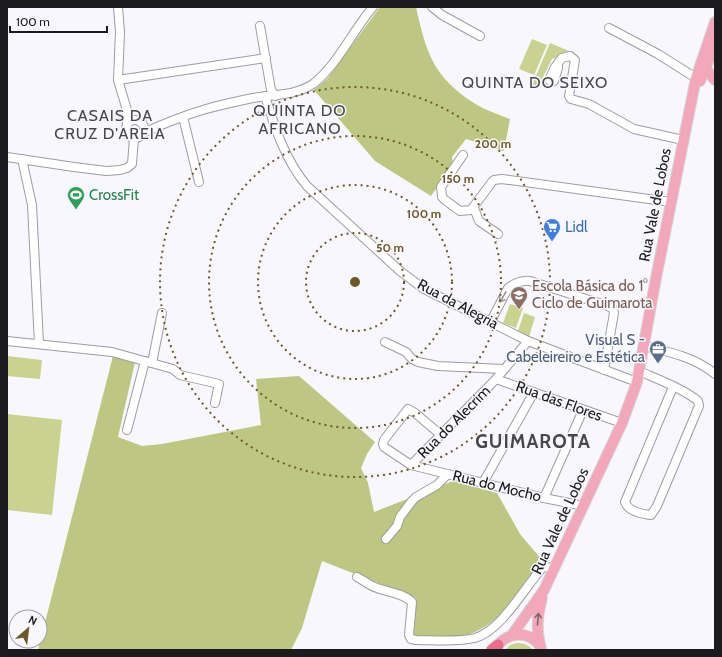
<svg xmlns="http://www.w3.org/2000/svg" width="722" height="657" viewBox="0 0 722 657" font-family="Cabin,sans-serif">
  <rect width="100%" height="100%" fill="#f7f7fd"/>
  <g fill="#cad28f">
    <polygon points="532,39 547,45 534,75 519,69"/>
    <path d="M550,43L569,51C563,53 559,57 552,59L540,83L536,86L532,85Z"/>
    <polygon points="510,304 523,308 516,328 503,323"/>
    <polygon points="524,313 535,317 529,337 518,331"/>
    <polygon points="7,356 42,360 40,379 7,376"/>
    <polygon points="7,414 62,420 52,515 7,510"/>
    <path d="M516,643C523,643 528,644 533,650H505L510,645Z"/>
  </g>
  <g fill="#bec781">
    <path d="M380,7H416C426,52 433,77 474,103C484,110 498,114 510,119L504,151L466,139L452,157L453,164L431,196L375,161L314,90L327,79Z"/>
    <path d="M113,356L135,362L118,437L142,446L162,444L261,425L256,379L299,376L375,442L367,454L361,468L368,483L374,512L453,481L497,493L520,534L542,560C522,587 501,625 467,635C451,640 431,636 414,636L416,598L322,561L302,628L291,650H38Z"/>
  </g>
  <g fill="none" stroke-linecap="round" stroke-linejoin="round">
    <defs>
      <g id="minor">
        <polyline points="118,7 120,32 118,80 127,110 127,123"/>
        <polyline points="432,7 442,15 480,36"/>
        <polyline points="260,26 271,90 275,96"/>
        <polyline points="609,28 658,54 696,78"/>
        <polyline points="558,64 558,68 554,81 551,82 549,80 555,67 562,58 570,56 575,60 569,96 571,99 589,104 634,129 683,140"/>
        <polyline points="118,80 266,58"/>
        <path d="M265,96C275,128 285,160 307,186L400,271L424,289L528,341L637,382"/>
        <polyline points="183,117 199,182"/>
        <circle cx="135" cy="129" r="9"/>
        <path d="M143,133C163,124 185,115 206,109C220,105 234,102 248,99C270,94 293,97 313,84C337,66 353,30 373,7"/>
        <polyline points="463,155 441,187 442,197 445,200 460,211 471,210 492,182 494,180 502,179 671,202"/>
        <polyline points="7,157 74,167 106,171 120,170 127,168 132,164 134,138"/>
        <polyline points="22,159 32,205 39,344"/>
        <polyline points="474,208 479,221 498,234"/>
        <path d="M491,321L508,288C515,283 521,280 530,281L608,306L613,309L614,313L604,370"/>
        <polyline points="7,341 112,352 173,369 180,375 219,384 215,403"/>
        <polyline points="385,342 406,352 412,359 418,362 438,366 503,369"/>
        <path d="M644,346C669,352 695,357 715,374"/>
        <polyline points="152,363 162,313"/>
        <path d="M639,371C657,379 684,389 698,401L699,406L657,506L651,515C642,514 628,511 625,502L673,387"/>
        <polyline points="496,379 622,423"/>
        <polyline points="127,430 145,361"/>
        <polyline points="441,435 415,413 408,409 384,440 383,444 384,447 411,465 544,498 584,506"/>
        <polyline points="411,465 496,379 528,341"/>
        <polyline points="483,483 534,392"/>
        <polyline points="544,498 583,410"/>
        <polyline points="386,539 397,526 400,517 412,501 416,497 437,485 448,474"/>
        <path d="M357,577C363,580 370,586 377,588C388,592 403,593 412,602L409,635L411,639L416,640C433,640 460,642 475,638C502,630 524,588 543,567L555,568"/>
      </g>
      <g id="major">
        <polyline points="704,64 706,69 715,80"/>
        <polyline points="700,81 715,45"/>
        <polyline points="512,635 544,590 622,423 637,382 656,278 696,78 715,22"/>
        <path d="M541,649C536,630 537,617 542,598"/>
        <path d="M495,650C505,632 528,629 540,646"/>
      </g>
      <polyline id="highway" points="492,650 498,645"/>
    </defs>
    <use href="#minor" stroke="#9c9ca2" stroke-width="10"/>
    <use href="#major" stroke="#d6d6d6" stroke-width="12"/>
    <use href="#highway" stroke="#d6d6d6" stroke-width="13"/>
    <use href="#minor" stroke="#fff" stroke-width="8"/>
    <use href="#major" stroke="#f2a7bb" stroke-width="10"/>
    <use href="#highway" stroke="#ea6d8d" stroke-width="11"/>
  </g>
  <defs><path id="oneway-shaft" d="M-6 0H5M1.5-3L5.5 0L1.5 3" fill="none" stroke-width="1.6" stroke-linecap="round" stroke-linejoin="round"/></defs>
  <use stroke="#98989a" href="#oneway-shaft" transform="translate(503 297) rotate(119)"/>
  <use stroke="#86616c" href="#oneway-shaft" transform="translate(538 619) rotate(-85)"/>
  <g fill="none" stroke="#6d5928" stroke-width="2" stroke-dasharray="2 4">
    <circle cx="355" cy="282" r="49"/>
    <circle cx="355" cy="282" r="97"/>
    <circle cx="355" cy="282" r="146"/>
    <circle cx="355" cy="282" r="195"/>
  </g>
  <defs>
    <symbol id="stadium-pin" viewBox="-11 -11 22 30"><path d="M0 17L-7.5 6A9.5 9.5 0 1 1 7.5 6Z" fill="#2e9e5b" stroke="#f7f7fd"/><path d="M0-5a6.5 5 0 1 0 0 10a6.5 5 0 1 0 0-10ZM-3.5-1.8h7v3.6h-7Z" fill="#fff"/></symbol>
    <symbol id="supermarket-pin" viewBox="-11 -11 22 30"><path d="M0 17L-7.5 6A9.5 9.5 0 1 1 7.5 6Z" fill="#3f7fe0" stroke="#f7f7fd"/><path d="M-6-5.5h2.5l.6 2H6L4.5 2H-2.5L-4.4-4H-6ZM-1.5 3.2a1.3 1.3 0 1 0 .1 0ZM3 3.2a1.3 1.3 0 1 0 .1 0Z" fill="#fff"/></symbol>
    <symbol id="school-pin" viewBox="-11 -11 22 30"><path d="M0 17L-7.5 6A9.5 9.5 0 1 1 7.5 6Z" fill="#8d6e63" stroke="#f7f7fd"/><path d="M0-5L7-2L0 1L-7-2ZM-4 1L0 2.5L4 1V4Q0 6-4 4Z" fill="#fff"/></symbol>
    <symbol id="office-pin" viewBox="-11 -11 22 30"><path d="M0 17L-7.5 6A9.5 9.5 0 1 1 7.5 6Z" fill="#5c6f8a" stroke="#f7f7fd"/><path d="M-6-3h4V-5.5h4V-3h4V5H-6ZM-1-4.5V-3h2v-1.5ZM-6 0V1H6V0Z" fill="#fff"/></symbol>
  </defs>
  <g fill-rule="evenodd">
    <use href="#stadium-pin" x="66" y="185" width="20" height="27"/>
    <use href="#supermarket-pin" x="542" y="217" width="20" height="27"/>
    <use href="#school-pin" x="509" y="285" width="20" height="27"/>
    <use href="#office-pin" x="648" y="339" width="20" height="27"/>
  </g>
  <g text-anchor="middle" dominant-baseline="central" stroke-width="3" stroke-linejoin="round" paint-order="stroke">
    <g font-size="15" fill="#27864d" stroke="#f7f7fd" text-anchor="start">
      <text x="89" y="195">CrossFit</text>
    </g>
    <g font-size="15" fill="#1b1b1e" stroke="#f7f7fd">
      <text transform="translate(655 205) rotate(-79)">Rua Vale de Lobos</text>
      <text transform="translate(458 304) rotate(28)">Rua da Alegria</text>
      <text transform="translate(559 401) rotate(20)">Rua das Flores</text>
      <text transform="translate(454 422) rotate(-45)">Rua do Alecrim</text>
      <text transform="translate(497 486) rotate(14)">Rua do Mocho</text>
      <text transform="translate(560 521) rotate(-65)">Rua Vale de Lobos</text>
    </g>
    <g font-size="15" fill="#366cbe" stroke="#f7f7fd" text-anchor="start">
      <text x="565" y="227">Lidl</text>
    </g>
    <g font-size="15" fill="#785e54" stroke="#f7f7fd" text-anchor="start">
      <text x="532" y="286">Escola Básica do 1°<tspan x="532" dy="17">Ciclo de Guimarota</tspan></text>
    </g>
    <g font-size="15" fill="#4e5e75" stroke="#f7f7fd" text-anchor="end">
      <text x="645" y="340">Visual S -<tspan x="645" dy="17">Cabeleireiro e Estética</tspan></text>
    </g>
    <g font-size="16" letter-spacing="1" fill="#47474c" stroke="#f7f7fd">
      <text x="535" y="82">QUINTA DO SEIXO</text>
      <text x="300" y="110">QUINTA DO<tspan x="300" dy="18">AFRICANO</tspan></text>
      <text x="110" y="115">CASAIS DA<tspan x="110" dy="18">CRUZ D'AREIA</tspan></text>
    </g>
    <g font-size="19" font-weight="bold" letter-spacing="1" fill="#47474c" stroke="#f7f7fd">
      <text x="533" y="441">GUIMAROTA</text>
    </g>
  </g>
  <circle cx="355" cy="282" r="6" fill="#6d5928" stroke="#f7f7fd" stroke-width="2"/>
  <g font-size="12" text-anchor="middle" font-weight="bold" fill="#6d5928" stroke="#f7f7fd" stroke-width="3" stroke-linejoin="round" paint-order="stroke">
    <text x="493" y="148">200 m</text>
    <text x="458" y="183">150 m</text>
    <text x="424" y="218">100 m</text>
    <text x="390" y="252">50 m</text>
  </g>
  <rect width="722" height="657" fill="none" stroke="#1b1b1e" stroke-width="16"/>
  <g transform="translate(28 629) rotate(28)"><circle r="19" fill="#f7f7fd" stroke="#9f9fa4"/>
  <path d="M0-3L7 15L0 10L-7 15Z" fill="#6d5928"/>
  <text y="-6" font-size="11" font-weight="bold" text-anchor="middle" fill="#1b1b1e">N</text>
  </g>
  <path d="M10 26v6h97v-6" fill="none" stroke="#1b1b1e" stroke-width="2"/>
  <text x="16" y="26" font-size="12" fill="#1b1b1e" stroke="#f7f7fd" stroke-width="3" paint-order="stroke">100 m</text>
</svg>
